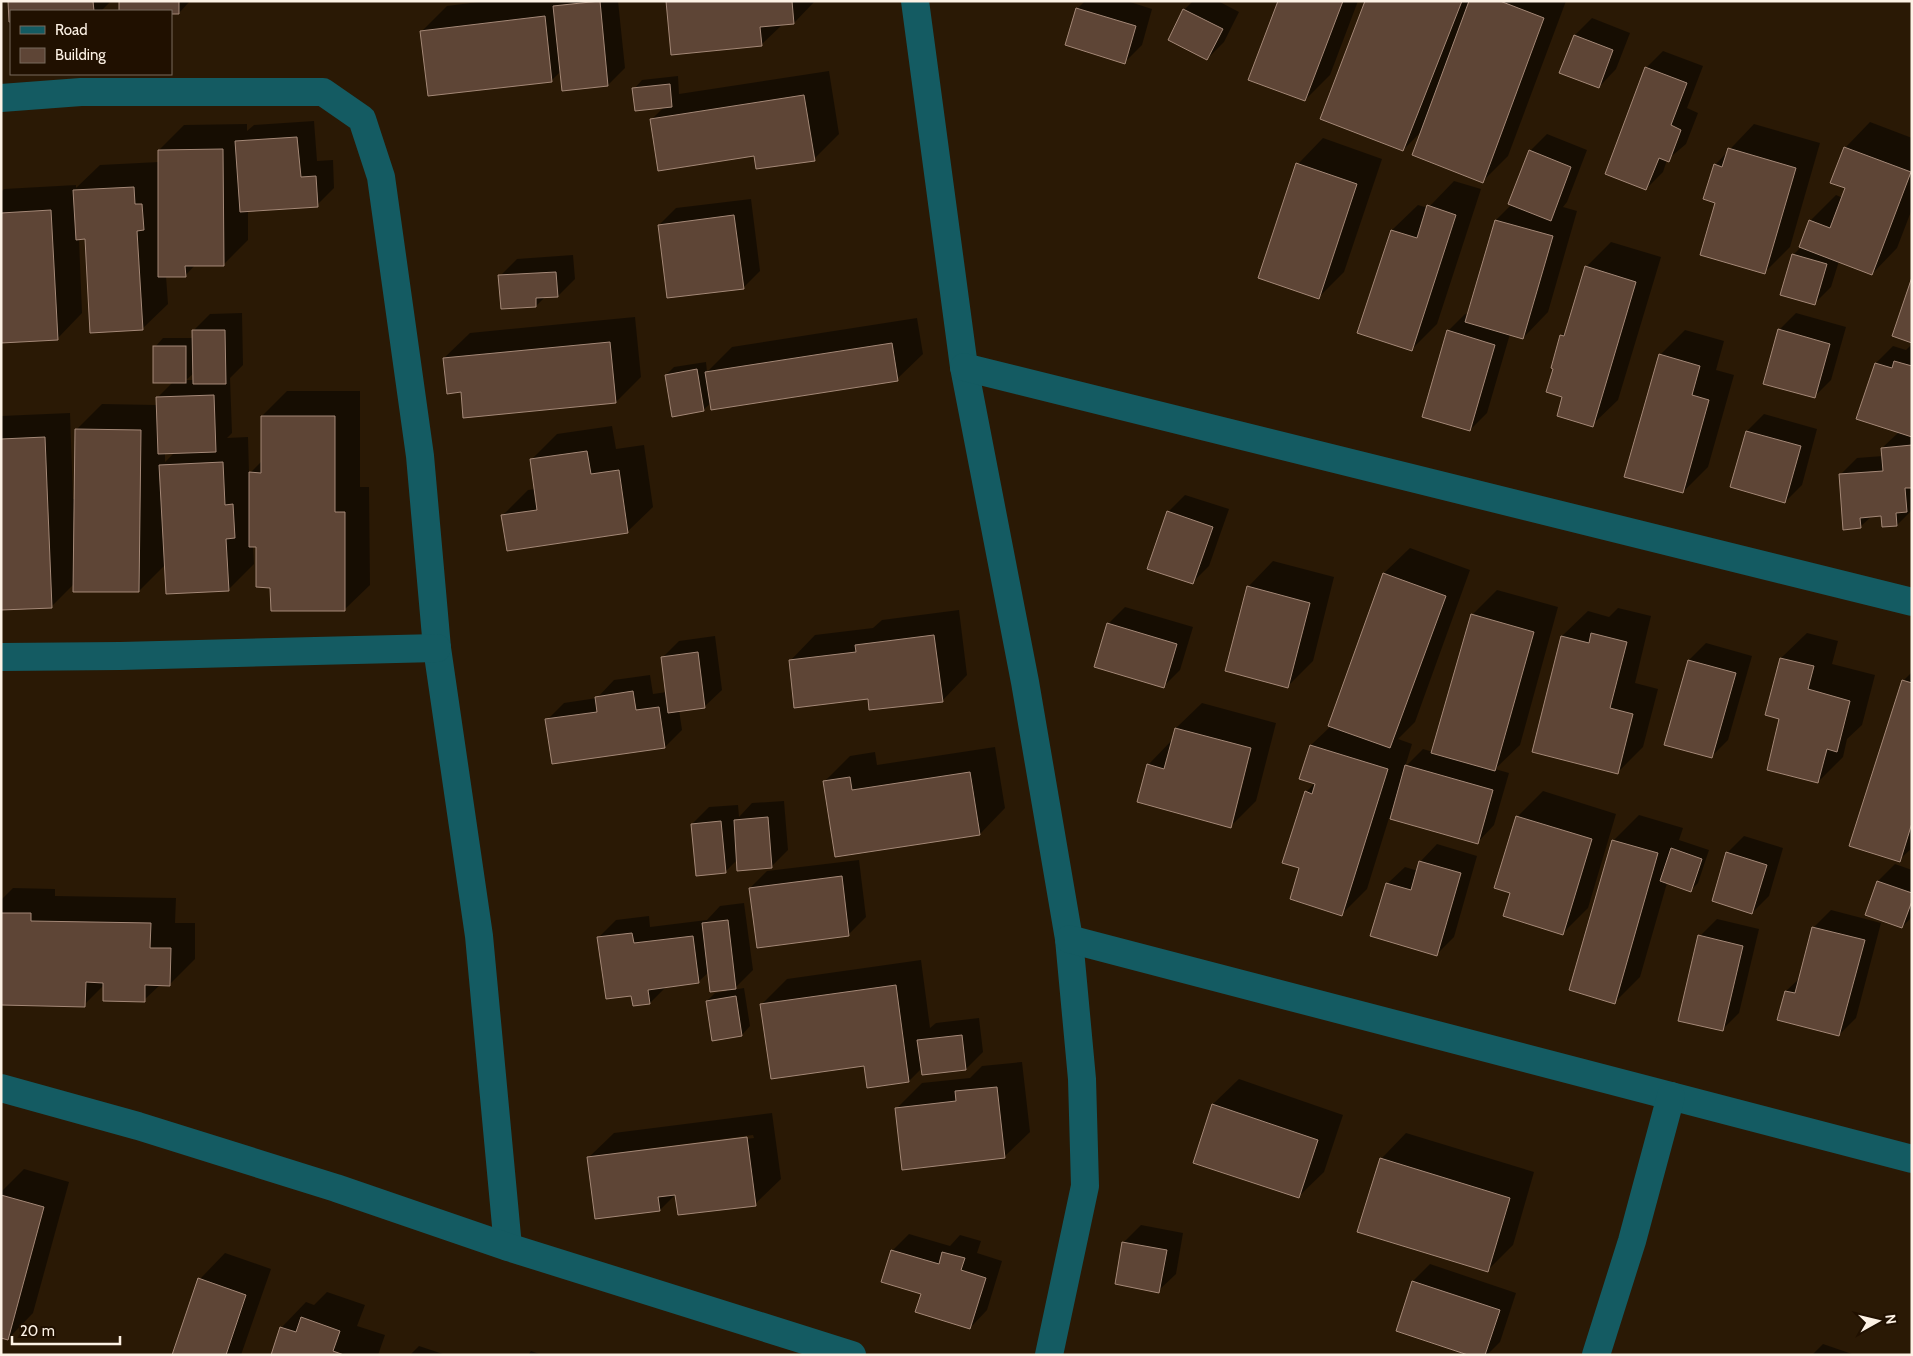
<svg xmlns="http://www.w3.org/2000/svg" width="1913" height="1356" viewBox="0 0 1913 1356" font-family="Cabin,sans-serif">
  <rect width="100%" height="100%" fill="#2a1905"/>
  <g fill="#0007" fill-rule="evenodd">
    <polygon points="10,1 111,1 101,11 11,11 10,20"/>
    <polygon points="121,1 190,1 179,13 121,11"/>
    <polygon points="486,1 618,1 625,68 608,85 561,71 552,80 429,94 422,31 447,6"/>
    <polygon points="667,1 815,1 794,23 783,24 761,45"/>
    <polygon points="1085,1 1127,1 1152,9 1142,45 1125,62 1077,9"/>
    <polygon points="1193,1 1218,1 1239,12 1224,42 1207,59 1184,10"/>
    <polygon points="1279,1 1358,1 1330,75 1305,100"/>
    <polygon points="1367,1 1566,1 1508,156 1483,181 1423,130 1403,150"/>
    <polygon points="1592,18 1630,33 1616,69 1599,87 1575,35"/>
    <polygon points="1663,51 1703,66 1687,108 1698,113 1686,144 1667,160 1663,172 1646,189 1646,68"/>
    <polygon points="829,71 839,134 814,159 755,155 652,119 664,107 634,89 642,80 678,76 679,94"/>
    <polygon points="314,121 317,161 333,160 334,188 317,205 248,210 248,240 223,265 195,265 185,276 166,276 168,304 142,329 86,238 79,239 82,313 57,339 1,341 1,192 4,189 76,185 76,188 100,165 159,162 159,150 184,125 247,124 247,131 254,125"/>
    <polygon points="1870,122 1912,138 1912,209 1897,248 1872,274 1839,261 1831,287 1814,304 1793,255 1801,247 1810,221 1836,195 1843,198 1847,188 1845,148"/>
    <polygon points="1754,124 1820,143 1790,247 1765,272 1716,202 1715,165"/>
    <polygon points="1547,134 1587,150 1567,202 1563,207 1577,211 1548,312 1523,338 1510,334 1487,413 1470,430 1448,331 1465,314 1469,315 1496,220 1512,204 1530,151"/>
    <polygon points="1323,138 1382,159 1344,272 1318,298 1298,164"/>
    <polygon points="1454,181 1481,189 1437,324 1412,349 1359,332 1392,230 1418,205 1428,208"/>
    <polygon points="751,199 760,271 743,288 659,225 676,208"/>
    <polygon points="1611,242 1661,257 1618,400 1592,425 1561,336 1567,330 1586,267"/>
    <polygon points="573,255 575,279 558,296 545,297 536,306 500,276 517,259"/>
    <path d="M242,313L243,365L230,378L232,433L227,438L248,437L249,474L262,461V416L287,391H360V487H369L370,585L344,610L272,586L257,546H253L254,564L229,589L166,564L139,591L75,583L51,607L1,609V416L70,413L73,499H75L76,430L102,404L157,405V398L173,382L155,347L163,338H193V331L210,314ZM194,373V380H186ZM165,452H175L165,462Z"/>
    <polygon points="1796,313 1846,327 1831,380 1814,397 1779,330"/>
    <polygon points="635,317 641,377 616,402 444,358 470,333"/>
    <polygon points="917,318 923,354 897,379 711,403 703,410 666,375 674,367 706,362 707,372 732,347"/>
    <polygon points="1685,330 1724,341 1716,370 1734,375 1708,467 1683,492 1660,355"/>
    <polygon points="1912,344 1912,510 1897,525 1882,515 1872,516 1860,527 1840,475 1857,458 1883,456 1882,448 1899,432 1876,363 1893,346 1906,350"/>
    <polygon points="1764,414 1817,429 1802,485 1785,502 1747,431"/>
    <polygon points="612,426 616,449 644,445 653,507 627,532 502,516 528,490 536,489 532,459 557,434"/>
    <polygon points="1185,495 1229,509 1209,566 1192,583 1168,512"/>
    <polygon points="1410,548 1470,570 1415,722 1398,739 1412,744 1405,767 1423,749 1433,752 1472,615 1497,590 1558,607 1520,745 1495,769 1509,773 1494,825 1477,843 1389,818 1367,889 1342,914 1301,867 1306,792 1315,783 1301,778 1311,745 1331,726 1329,725 1384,573"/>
    <polygon points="1273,561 1334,577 1313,661 1287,687 1248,587"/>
    <polygon points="1125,607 1193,627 1180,670 1163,687 1108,624"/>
    <polygon points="1618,608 1651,616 1635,683 1658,689 1643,747 1618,772 1534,751 1562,636 1588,611 1609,617"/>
    <polygon points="959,610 967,675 942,701 869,698 790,661 815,635 873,628 882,620"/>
    <polygon points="1807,633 1838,641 1832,664 1875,675 1862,725 1847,739 1843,757 1818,782 1781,718 1781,658"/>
    <polygon points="715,636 722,690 704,707 679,710 682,730 665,747 547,720 564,703 597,698 614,680 650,675 653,694 667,692 662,658 679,641"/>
    <polygon points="1706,643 1752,656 1728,740 1711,757 1689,660"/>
    <polygon points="1912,672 1912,848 1899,860 1903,681"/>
    <polygon points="1202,703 1276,723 1256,801 1231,826 1148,765 1173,739 1176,728"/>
    <polygon points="995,747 1005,808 980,834 824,782 850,756 875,752 877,765"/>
    <polygon points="1543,791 1616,814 1588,908 1562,934 1512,892 1517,817"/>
    <polygon points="784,801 788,850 771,867 738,859 725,872 692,824 709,807 738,805 739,817 752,803"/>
    <polygon points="1639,815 1683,828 1679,840 1709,850 1698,883 1690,891 1667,883 1640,977 1615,1002 1613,841"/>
    <polygon points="1744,836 1783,848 1769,896 1752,913 1727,853"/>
    <polygon points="1437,844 1477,856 1454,937 1437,954 1387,884 1405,867 1418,871 1420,862"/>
    <polygon points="859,860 866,917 849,934 750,888 767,871"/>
    <polygon points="1895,864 1912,870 1912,917 1902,927 1878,881"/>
    <polygon points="13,888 55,889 55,896 176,898 175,923 195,923 195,959 169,985 160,985 144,1000 104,985 84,1005 1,1004 1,900"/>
    <polygon points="744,903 753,970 733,990 744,988 750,1026 742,1035 707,1001 715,993 727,991 709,972 698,982 667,986 650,1003 634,1005 632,995 599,937 616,920 649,916 650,927 707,920 720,906"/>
    <polygon points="1831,910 1881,923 1856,1018 1839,1035 1786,991 1801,977 1814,927"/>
    <polygon points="1717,919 1759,929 1739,1013 1722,1030 1700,936"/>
    <polygon points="921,960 930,1028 936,1023 979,1018 983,1052 966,1069 922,1068 909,1081 865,1064 762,1004 787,979"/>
    <polygon points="1022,1062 1030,1132 1004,1157 896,1109 922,1083 970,1078 982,1066"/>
    <polygon points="1239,1079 1343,1115 1324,1172 1298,1197 1194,1162 1213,1104"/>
    <path d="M772,1113L781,1179L755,1204L677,1193L660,1210L596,1217L588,1158L614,1133ZM753,1135L754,1138L615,1155V1153Z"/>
    <polygon points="1406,1133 1534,1172 1513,1245 1487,1271 1381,1159"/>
    <polygon points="24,1169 69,1182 33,1313 8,1339 1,1337 1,1192"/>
    <polygon points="1141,1225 1183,1233 1176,1274 1158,1291 1116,1283 1124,1242"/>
    <polygon points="909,1234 950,1246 960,1235 981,1241 977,1253 1002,1261 987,1310 970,1328 922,1293 892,1251"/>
    <polygon points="225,1253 271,1269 241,1355 174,1355 200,1279"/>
    <polygon points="1430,1264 1516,1293 1500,1342 1487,1355 1471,1355 1398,1330 1413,1281"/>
    <polygon points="327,1292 365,1305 357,1326 385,1335 378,1355 272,1355 281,1328 306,1302 314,1305"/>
    <polygon points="1823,1344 1855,1355 1812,1355"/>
    <polygon points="419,1346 446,1355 410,1355"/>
    <polygon points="531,1351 542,1355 528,1355"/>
  </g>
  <g fill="#5e4536" stroke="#a48877">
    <polygon points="8,1 93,1 94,11 11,11 11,22 9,22"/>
    <polygon points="119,1 179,1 179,14 171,14 171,11 119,11"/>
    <polygon points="600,1 608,86 562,91 553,6"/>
    <polygon points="666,1 792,1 794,24 760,27 762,46 671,55"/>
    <polygon points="1278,1 1343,1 1305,101 1248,80"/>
    <polygon points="1365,1 1462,1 1403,151 1320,119"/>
    <polygon points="1469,1 1500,1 1544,18 1483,183 1412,155"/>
    <polygon points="1076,8 1136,26 1125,64 1065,45"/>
    <polygon points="1183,9 1223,29 1207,60 1168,40"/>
    <polygon points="545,16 552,82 428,96 420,31"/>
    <polygon points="1574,35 1613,50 1599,88 1559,73"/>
    <polygon points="1645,67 1687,83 1671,125 1681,130 1669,162 1659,158 1646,190 1605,174"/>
    <polygon points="670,84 672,107 635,111 632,88"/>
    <polygon points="804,95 815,161 756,169 754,156 658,171 650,119"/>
    <polygon points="297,137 301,177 316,176 318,207 240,212 235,141"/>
    <polygon points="1844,147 1911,172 1872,275 1799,247 1809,220 1830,228 1845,188 1830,183"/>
    <polygon points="1728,148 1796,168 1765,274 1700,255 1715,203 1703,199 1714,164 1722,167"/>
    <polygon points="223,149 224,266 185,266 186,277 158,277 158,150"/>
    <polygon points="1529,150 1571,167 1551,221 1508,204"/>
    <polygon points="1296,163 1357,184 1319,299 1258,278"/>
    <polygon points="134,187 135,204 142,204 144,230 137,231 143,330 90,333 85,239 76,240 73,190"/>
    <polygon points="1427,205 1456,215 1412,351 1357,333 1391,230 1417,238"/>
    <polygon points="51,210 58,340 1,343 1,213"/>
    <polygon points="734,215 744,289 667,298 658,225"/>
    <polygon points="1495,220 1553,236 1523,339 1465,322"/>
    <polygon points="1792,254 1827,264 1815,305 1780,295"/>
    <polygon points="1585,266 1636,282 1593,427 1557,416 1562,397 1546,392 1553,369 1551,368 1560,335 1564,336"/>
    <polygon points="556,272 558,297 536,298 536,307 501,309 498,275"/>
    <polygon points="1912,277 1912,343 1892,336"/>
    <polygon points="1778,329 1830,344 1815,398 1763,384"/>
    <polygon points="192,330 225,330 226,384 193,384"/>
    <polygon points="1447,330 1495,345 1470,431 1422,417"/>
    <polygon points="610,342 616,403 463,418 461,392 447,394 443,358"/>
    <polygon points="892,343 898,381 711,410 705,372"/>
    <rect x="153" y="346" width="33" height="37"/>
    <polygon points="1659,354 1700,366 1692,395 1709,400 1683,493 1624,477"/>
    <polygon points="1894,361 1912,366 1912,437 1856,419 1875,363 1892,368"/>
    <polygon points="697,369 704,411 672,417 665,375"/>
    <polygon points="214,395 216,452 158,454 156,397"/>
    <polygon points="261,416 335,416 335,512 345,512 345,611 271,611 270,588 256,587 256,547 249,547 249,472 261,473"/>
    <polygon points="75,429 141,430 139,592 73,592"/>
    <polygon points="1746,431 1801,446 1785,503 1730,487"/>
    <polygon points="45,437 52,608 1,610 1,439"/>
    <polygon points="1912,445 1912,488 1905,488 1907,512 1896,513 1897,526 1882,527 1881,516 1860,518 1861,528 1843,530 1839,474 1883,471 1881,448"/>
    <polygon points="587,451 591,474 619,470 628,533 507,551 501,515 537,510 530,459"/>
    <polygon points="223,462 225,505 233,504 235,538 226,539 229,591 166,594 159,465"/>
    <polygon points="1167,511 1213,527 1193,584 1147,569"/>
    <polygon points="1383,573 1446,596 1390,748 1328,726"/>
    <polygon points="1247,586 1310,603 1288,688 1225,671"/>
    <polygon points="1471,614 1534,632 1495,771 1431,753"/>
    <polygon points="1107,623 1177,644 1164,688 1094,667"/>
    <polygon points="1591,633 1627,642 1610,708 1633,714 1618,774 1532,752 1561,636 1589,643"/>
    <polygon points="934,635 943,702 869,710 868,699 794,708 789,660 856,652 855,645"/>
    <polygon points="698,652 705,708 668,713 661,657"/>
    <polygon points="1780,658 1814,666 1808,689 1850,701 1837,752 1827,749 1818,783 1767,770 1779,719 1765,715"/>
    <polygon points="1688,660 1736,673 1712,758 1664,745"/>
    <polygon points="1902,680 1912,683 1912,823 1900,862 1849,846"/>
    <polygon points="633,691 636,710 659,707 665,748 552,764 545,719 597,712 595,697"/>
    <polygon points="1175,728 1251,748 1231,828 1137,802 1147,764 1164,769"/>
    <polygon points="1310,745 1388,769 1342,916 1290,899 1299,868 1282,863 1305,791 1312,794 1315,784 1299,779"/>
    <polygon points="1405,765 1493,790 1478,844 1390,819"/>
    <polygon points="970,772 980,835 835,857 823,781 850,777 852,790"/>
    <polygon points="1516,816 1592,839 1563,935 1503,916 1510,893 1494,888"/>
    <polygon points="768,817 772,868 737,871 734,820"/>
    <polygon points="721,821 726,873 696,876 691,824"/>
    <polygon points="1612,840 1658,853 1615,1004 1569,990"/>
    <polygon points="1671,848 1702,859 1691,892 1660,881"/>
    <polygon points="1726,852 1767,865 1752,914 1712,901"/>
    <polygon points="1419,861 1461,873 1437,956 1370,936 1386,883 1411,890"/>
    <polygon points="842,876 849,936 757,948 749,888"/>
    <polygon points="1877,881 1912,893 1912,901 1902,928 1865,915"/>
    <polygon points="1,913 31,913 31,921 151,923 150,948 171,948 170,986 145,985 145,1002 103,1001 103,983 86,982 85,1007 1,1005"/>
    <polygon points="728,920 736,989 710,992 702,923"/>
    <polygon points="1812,927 1865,940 1839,1036 1777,1020 1785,991 1795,993"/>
    <polygon points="632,933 634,943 693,936 699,983 648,990 650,1004 633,1006 631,996 606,999 597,937"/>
    <polygon points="1698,935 1743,946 1723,1031 1678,1021"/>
    <polygon points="896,985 909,1082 867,1088 864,1066 771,1079 760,1004"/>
    <polygon points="736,996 742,1036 712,1041 706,1001"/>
    <polygon points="962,1035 966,1070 922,1075 917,1040"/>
    <polygon points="997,1087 1005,1158 902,1170 895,1108 956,1101 955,1091"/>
    <polygon points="1212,1104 1318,1140 1299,1198 1193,1163"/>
    <polygon points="747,1137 756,1206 678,1215 675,1195 658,1197 660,1211 595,1219 587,1157"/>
    <polygon points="1380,1158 1510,1198 1488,1272 1357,1232"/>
    <polygon points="1,1195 44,1207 8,1340 1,1338"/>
    <polygon points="1122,1242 1167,1250 1159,1293 1115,1284"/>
    <polygon points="891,1250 939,1264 942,1252 965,1258 961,1270 986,1278 970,1329 915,1312 921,1294 881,1282"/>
    <polygon points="198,1278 246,1295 226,1355 172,1355"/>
    <polygon points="1412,1281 1500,1310 1485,1355 1468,1355 1396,1331"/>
    <polygon points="301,1317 340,1331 333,1351 344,1355 271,1355 280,1327 296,1332"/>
  </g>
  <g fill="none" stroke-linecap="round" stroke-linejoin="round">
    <g stroke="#145b62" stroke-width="28">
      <polyline points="915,1 964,367 1025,682 1069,939 1082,1079 1085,1186 1049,1355"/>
      <polyline points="1,98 81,92 323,92 362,119 381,177 420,456 437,648 479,936 508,1247"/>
      <polyline points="964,367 1912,602"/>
      <polyline points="1,657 120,656 437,648"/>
      <polyline points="1069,939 1912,1159"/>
      <polyline points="1,1088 138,1126 336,1188 508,1247 852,1355"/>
      <polyline points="1596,1355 1632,1241 1671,1096"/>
    </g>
  </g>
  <rect width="1913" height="1356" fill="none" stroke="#fdf2e5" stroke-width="5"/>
  <rect x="10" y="10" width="162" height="65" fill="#201000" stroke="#786a5c"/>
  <rect x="20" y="26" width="25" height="8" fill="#145b62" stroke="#786a5c"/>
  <text x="55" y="35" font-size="15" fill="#fdf2e5">Road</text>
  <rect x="20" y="48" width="25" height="15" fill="#5e4536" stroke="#786a5c"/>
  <text x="55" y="60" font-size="15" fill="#fdf2e5">Building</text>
  <g transform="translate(1878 1321) rotate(82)" stroke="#201000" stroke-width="4" paint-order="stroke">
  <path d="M0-4L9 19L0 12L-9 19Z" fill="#fdf2e5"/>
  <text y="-8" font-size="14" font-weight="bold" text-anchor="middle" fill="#fdf2e5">N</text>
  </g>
  <path d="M12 1336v8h108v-8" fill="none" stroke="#fdf2e5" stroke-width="2.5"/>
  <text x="20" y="1336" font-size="15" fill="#fdf2e5" stroke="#201000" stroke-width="4" paint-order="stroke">20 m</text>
</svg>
